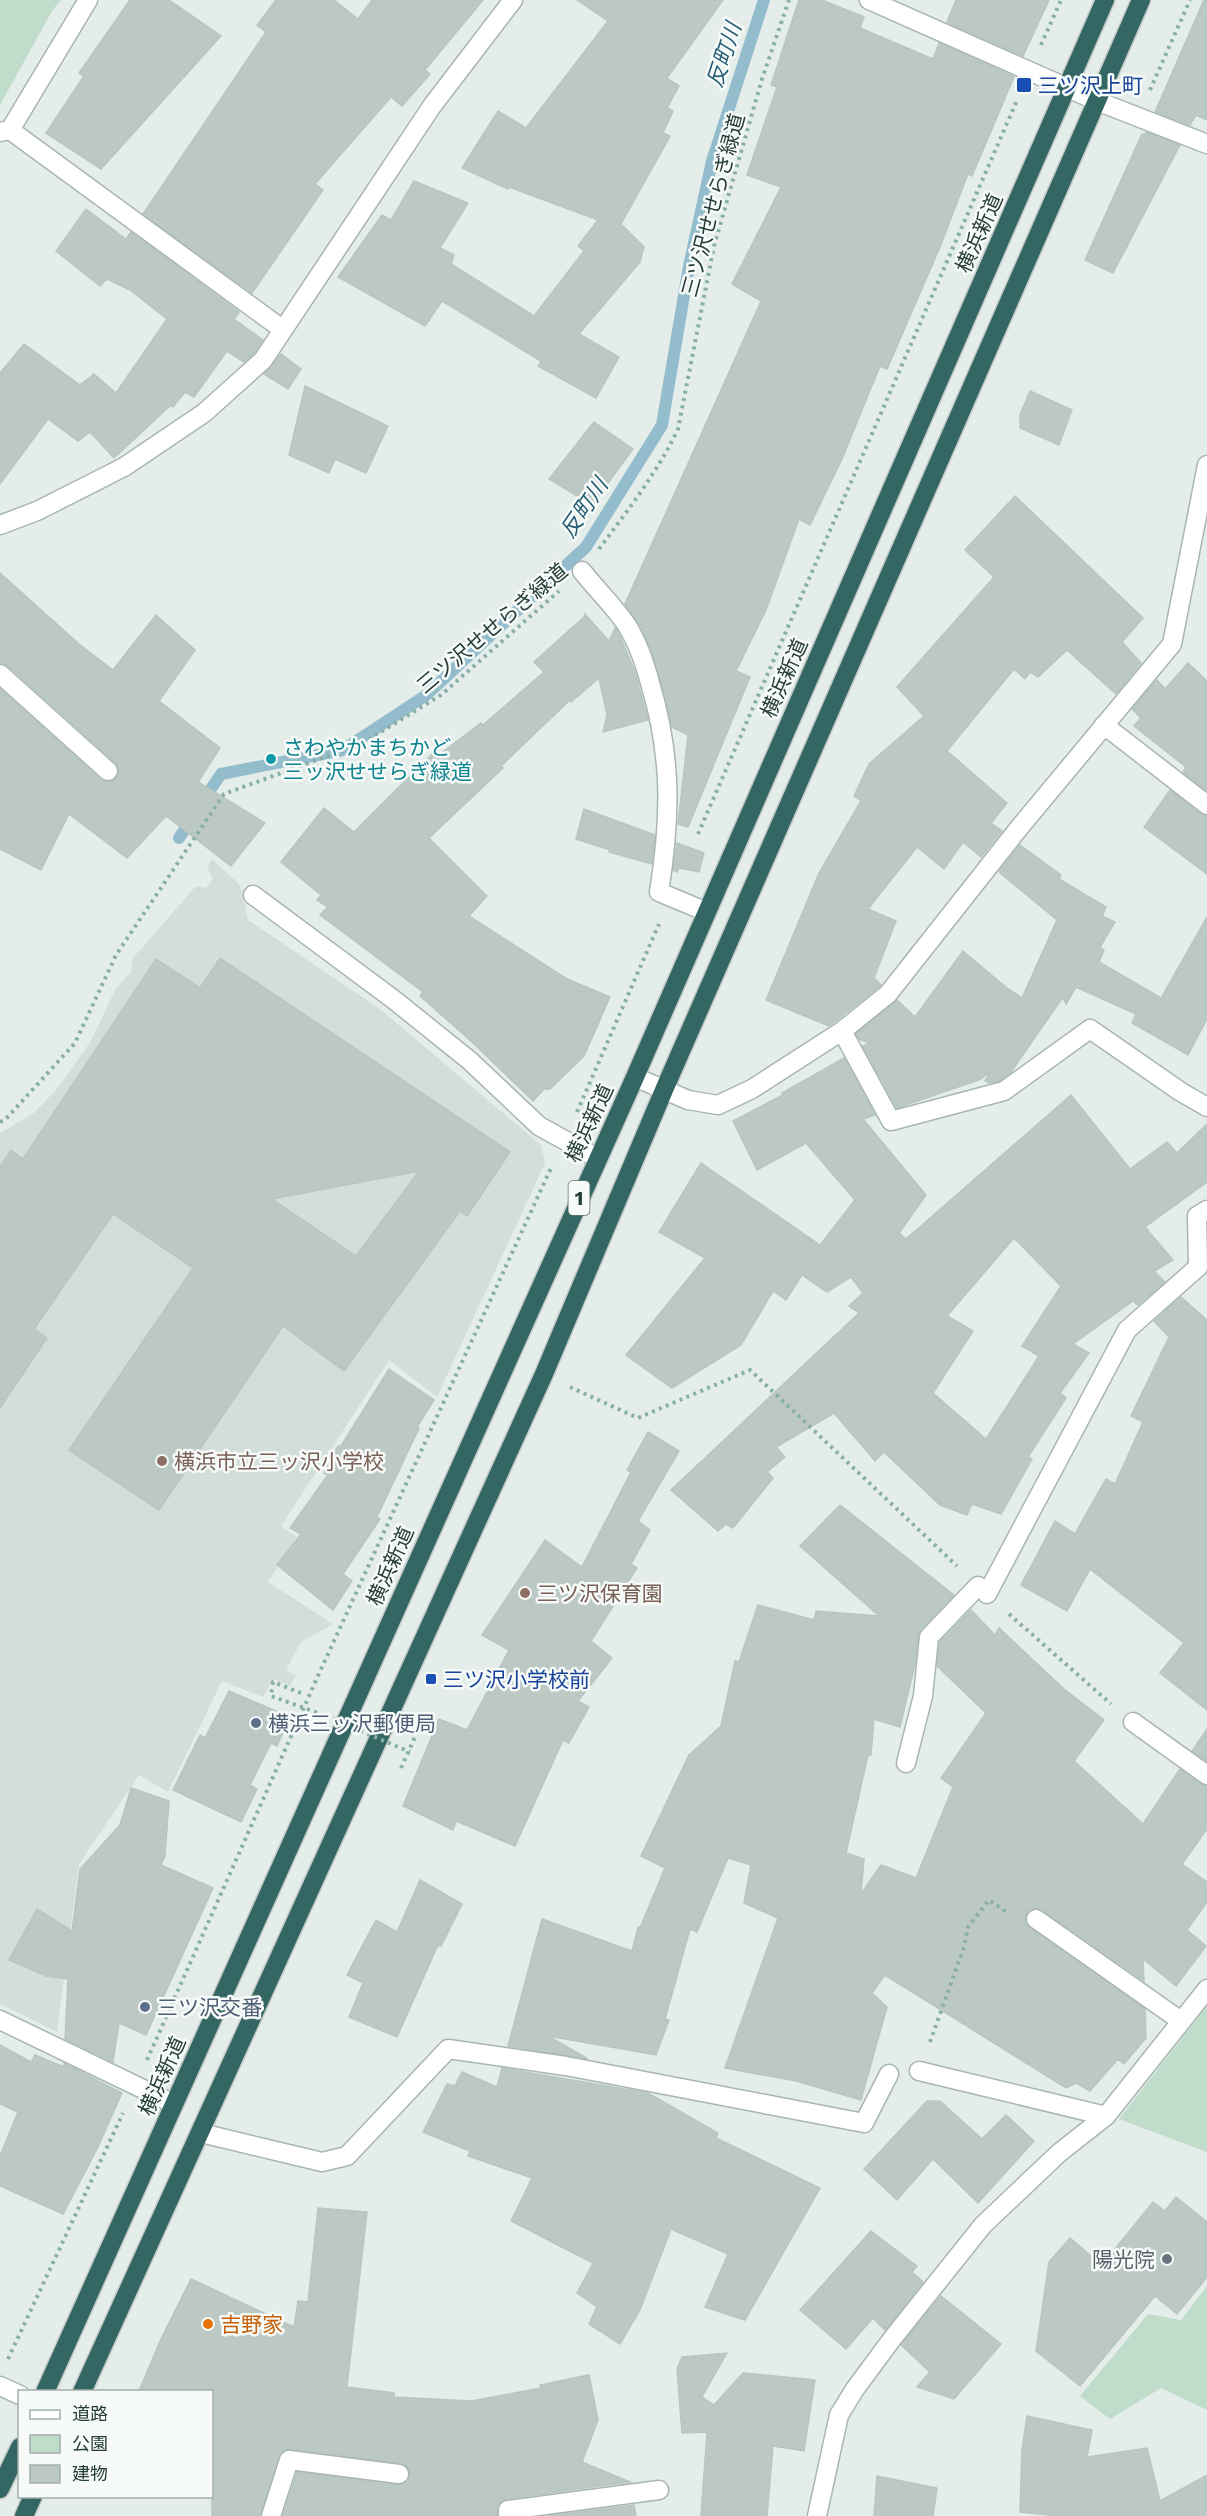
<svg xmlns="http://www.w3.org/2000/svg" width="1207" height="2516" viewBox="0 0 1207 2516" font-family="'Work Sans','Noto Sans JP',sans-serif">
  <rect width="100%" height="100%" fill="#e5edea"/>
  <polygon fill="#d3ddda" points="212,859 240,885 248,920 380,1009 541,1145 545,1163 437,1397 389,1360 281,1526 297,1537 268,1582 333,1624 301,1642 286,1670 296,1675 290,1686 273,1679 263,1697 222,1681 168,1792 139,1775 79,1864 57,2032 0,2004 0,1133 34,1113 57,1089 91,1041 116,988 131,972 133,958 196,886 206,888 213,879 207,868"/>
  <g fill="#c0dccb">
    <polygon points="0,0 61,0 52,11 0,105"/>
    <polygon points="1207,2006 1207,2152 1119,2119"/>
    <polygon points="1207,2286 1207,2410 1161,2388 1110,2419 1080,2396 1148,2314 1181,2320"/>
  </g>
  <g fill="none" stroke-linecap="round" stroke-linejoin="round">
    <g stroke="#93bccc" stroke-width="12">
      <polyline points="202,802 221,774 343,750 425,696 586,547 662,425 689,266 712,161 764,0"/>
      <polyline points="179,838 193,817"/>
    </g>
  </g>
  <g fill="#bbc8c4" stroke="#b8c6c2" stroke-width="1.5" fill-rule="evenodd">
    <polygon points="130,0 169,0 221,36 101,169 46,133 84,76 79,73"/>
    <polygon points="276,0 334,0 358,19 372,0 483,0 425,70 430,74 402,106 391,97 315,184 323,190 252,293 143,214 266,32 257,25"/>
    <polygon points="577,0 723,0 667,78 679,86 667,108 673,111 663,133 670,136 621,224 644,247 640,262 579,334 619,357 596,398 538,366 541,361 442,301 425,326 338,277 382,215 391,220 414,181 468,203 440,248 454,255 451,264 534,316 584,251 578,246 598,220 509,187 508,189 462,168 498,111 526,128 608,21"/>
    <polygon points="799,0 822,0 864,17 860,28 933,59 939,43 1014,77 972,176 968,174 940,247 887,369 880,366 842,459 810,525 799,519 766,610 736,671 750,677 688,827 678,824 688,735 672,727 651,649 640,625 625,604 761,301 732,284 781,187 747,175 777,87 771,85"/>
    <polygon points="956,0 1049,0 1023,56 947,22"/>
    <polygon points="1204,0 1207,0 1207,120 1196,115 1190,125 1155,112"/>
    <polygon points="1146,132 1180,145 1113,273 1085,260 1142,134 1145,135"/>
    <polygon points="86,209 126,239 131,232 239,312 234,319 263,340 254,353 244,362 227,351 194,397 185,392 173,407 171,405 114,458 90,432 78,441 48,419 0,484 0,373 24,344 80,385 94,374 116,393 167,319 130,290 107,279 100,286 56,251"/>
    <polygon points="281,354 301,369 288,389 264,374"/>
    <polygon points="305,386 388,426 366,473 335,459 329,473 289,455"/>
    <polygon points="1030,391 1072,410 1059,445 1020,428 1020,415"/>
    <polygon points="594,422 633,449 592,505 549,479"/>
    <polygon points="1015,496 1143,618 1122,642 1141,663 1116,694 1067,650 1038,677 1030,672 1025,679 1014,669 947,751 1007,803 991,823 1002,831 981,857 963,842 944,869 917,847 868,909 896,921 874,978 881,985 829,1026 766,1000 819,873 861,801 854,796 869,764 924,716 897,687 994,577 965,550"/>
    <polygon points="0,573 79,644 113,670 156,615 195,650 159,701 220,748 198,782 265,823 231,866 166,816 127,858 69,814 41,870 0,849 0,689 100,779 112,781 119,773 116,763 8,666 0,663"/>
    <polygon points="584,613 609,641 615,628 620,636 635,672 648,720 603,732 607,715 599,678 571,702 570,700 501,766 503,768 429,838 487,896 469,916 567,979 610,997 584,1056 550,1089 544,1089 533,1101 471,1041 420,996 423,992 320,915 328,907 317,900 321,895 281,862 324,808 354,832 432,754 436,757 481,723 483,725 544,672 534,662 585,616"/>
    <polygon points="1188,663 1207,681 1207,791 1183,772 1186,767 1134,726 1141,718 1132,709 1157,680 1165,689"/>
    <polygon points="1170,790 1200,814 1207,816 1207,874 1144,827"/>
    <polygon points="584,809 655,835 652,864 609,852 610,850 576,839"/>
    <polygon points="677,843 704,853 699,872 679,868 677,872 673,870"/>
    <polygon points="1020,845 1061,875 1059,879 1106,907 1102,916 1115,922 1100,947 1104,950 1099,962 1161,998 1207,917 1207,1019 1188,1055 1132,1023 1136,1014 1076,987 1066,1004 1063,997 1011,1072 999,1081 989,1083 985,1081 990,1071 981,1079 897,1108 863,1046 869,1043 859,1039 856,1034 897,1000 915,1017 963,951 1007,988 1022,998 1057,920 999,872"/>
    <path d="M220,958L510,1152L467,1216L460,1211L344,1371L283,1326L159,1510L69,1450L193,1268L113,1214L34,1329L47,1338L0,1408V1167L11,1150L23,1159L156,959L200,988ZM419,1171L356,1256L272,1199Z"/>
    <path d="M844,1058L875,1115L863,1119L926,1195L899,1233L906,1239L1071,1095L1130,1169L1167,1142L1177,1153L1207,1124V1182L1145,1227L1173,1260L1154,1271L1165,1282L1138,1305L1133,1301L1073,1344L1089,1353L1060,1393L1066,1398L1028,1457L1032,1459L1001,1514L972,1504L967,1515L940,1505L884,1452L875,1461L834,1413L776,1447L785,1457L767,1472L773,1478L733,1528L726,1524L718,1531L671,1490L859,1313L849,1306L863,1293L851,1277L827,1292L802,1275L786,1300L773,1291L741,1345L672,1388L626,1355L705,1258L659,1232L701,1163L820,1245L855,1200L806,1143L757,1170L733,1121L783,1095L782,1093ZM1014,1238L1061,1286L1022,1346L1039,1356L986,1439L933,1393L973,1331L947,1316Z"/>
    <polygon points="1181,1297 1207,1320 1207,1710 1160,1673 1184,1643 1090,1569 1067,1611 1021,1585 1055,1521 1075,1534 1106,1479 1115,1484 1143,1422 1131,1416 1169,1337 1154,1321"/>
    <polygon points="389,1369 434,1400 417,1427 419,1428 377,1517 380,1519 343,1574 352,1581 333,1610 277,1565 301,1534 290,1528 328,1475 324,1473 338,1446 341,1446"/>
    <polygon points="648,1432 679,1451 638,1521 650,1530 631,1564 637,1568 591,1641 612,1658 578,1701 589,1707 569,1743 563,1740 515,1846 456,1821 453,1830 403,1806 439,1719 467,1730 509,1650 482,1635 545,1540 582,1567 631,1472 627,1470"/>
    <polygon points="840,1505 954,1595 921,1629 918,1635 915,1664 900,1727 874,1719 871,1755 868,1755 846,1853 864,1859 861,1894 881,1865 916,1878 953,1787 941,1778 986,1713 937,1666 940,1642 971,1610 995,1635 999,1628 1064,1689 1104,1720 1074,1761 1143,1824 1180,1769 1200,1784 1207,1786 1207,1829 1182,1864 1207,1882 1207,1902 1187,1930 1206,1946 1176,1986 1143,1959 1144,1981 1042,1910 1032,1909 1027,1913 1026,1923 1030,1928 1145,2009 1146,2038 1124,2064 1118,2059 1090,2091 1076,2083 1066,2088 885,1975 872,1993 887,2007 861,2100 796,2081 725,2068 778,1918 744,1903 751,1865 728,1858 697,1932 690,1929 665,2019 669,2020 656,2055 548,2036 588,2059 508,2046 542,1919 632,1951 638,1927 640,1928 665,1868 641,1856 689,1755 721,1726 735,1661 739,1662 758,1605 814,1620 816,1611 879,1616 800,1546"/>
    <polygon points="229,1691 290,1717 277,1746 271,1743 250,1785 257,1789 241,1822 173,1790 200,1735 205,1738"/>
    <polygon points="1207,1729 1207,1761 1192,1751"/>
    <polygon points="131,1788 169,1801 165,1856 161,1865 213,1888 146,2035 119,2023 113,2062 65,2039 68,1979 46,1976 9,1960 37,1909 72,1931 80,1869 120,1825"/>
    <polygon points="420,1880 462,1904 441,1946 438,1945 397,2037 349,2017 363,1983 347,1975 376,1920 397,1932"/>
    <polygon points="0,2045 31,2062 35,2055 64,2067 64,2063 122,2093 97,2149 63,2214 0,2186 0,2156 18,2112 0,2104"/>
    <polygon points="502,2068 648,2093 718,2133 716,2138 820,2188 745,2320 705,2307 728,2254 671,2229 640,2310 620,2344 589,2324 597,2307 577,2293 593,2263 511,2221 532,2178 468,2156 470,2151 423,2132 447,2084 455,2086 462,2072 497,2087"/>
    <polygon points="927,2101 940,2101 982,2139 1006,2115 1034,2141 978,2203 933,2159 897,2200 864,2169"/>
    <polygon points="1176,2197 1207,2222 1207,2277 1177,2314 1155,2296 1080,2386 1036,2351 1049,2262 1070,2238 1102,2265 1153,2202 1165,2211"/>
    <polygon points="318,2208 367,2212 347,2387 394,2393 394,2397 472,2401 541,2388 540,2385 589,2375 598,2420 582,2462 630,2482 507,2499 498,2504 497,2516 283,2516 297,2472 398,2485 408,2481 410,2475 406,2465 400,2463 290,2449 281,2452 278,2457 260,2516 212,2516 212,2391 139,2391 161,2339 191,2279 294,2327 298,2301 308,2302"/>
    <polygon points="871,2231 917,2266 912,2272 923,2282 885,2330 873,2318 846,2349 800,2310"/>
    <polygon points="941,2296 1001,2344 954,2399 917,2387 930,2372 901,2345"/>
    <polygon points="727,2353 702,2397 714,2405 743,2373 815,2380 804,2451 773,2446 767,2516 701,2516 707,2432 682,2433 677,2369 682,2357"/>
    <polygon points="1027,2416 1092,2430 1087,2457 1147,2448 1160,2501 1207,2475 1207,2516 1058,2516 1020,2512 1022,2450"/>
    <polygon points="877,2476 937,2488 933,2516 874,2516"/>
    <polygon points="634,2505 636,2516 548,2516"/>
  </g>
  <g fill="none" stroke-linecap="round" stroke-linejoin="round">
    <defs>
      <g id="lane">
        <polyline points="10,130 282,329"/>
        <path d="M582,571C596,589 613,605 626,624C637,641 645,664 650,683C672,756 671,817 659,892L707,912"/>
        <polyline points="0,674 108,771"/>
        <polyline points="1104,725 1207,805"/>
        <polyline points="253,895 393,999 469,1060 539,1126 597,1158"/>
        <polyline points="842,1031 891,1121 1004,1091 1090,1029 1181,1092 1207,1107"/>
        <polyline points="1198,1267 1197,1216 1207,1210"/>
        <polyline points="1133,1722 1207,1775"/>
        <polyline points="1036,1919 1181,2021"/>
        <polyline points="919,2071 1106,2116"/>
        <polyline points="201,2133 322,2162 347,2156 448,2049 566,2066 864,2123 889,2074"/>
        <polyline points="508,2516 508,2510 659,2490"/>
        <polyline points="817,2516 839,2415 855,2389 892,2339 983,2225 1059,2153 1106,2116"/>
      </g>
      <g id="street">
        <polyline points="869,0 1097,101 1207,144"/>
        <polyline points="0,132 10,130 88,0"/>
        <polyline points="0,525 37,511 124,467 204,413 263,360 432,106 513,0"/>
        <polyline points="635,1077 688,1100 718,1105 752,1089 842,1031 888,994 1019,828 1172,644 1207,465"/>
        <polyline points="987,1594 1127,1330 1198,1267"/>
        <polyline points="906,1763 923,1696 929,1637 978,1586"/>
        <polyline points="0,2020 174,2104"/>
        <polyline points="1106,2116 1207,1989"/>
        <polyline points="0,2386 20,2395"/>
        <polyline points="271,2516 289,2460 399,2474"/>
      </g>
      <g id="highway">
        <polyline points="45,2392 635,1077 1105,0"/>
        <polyline points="82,2392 544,1374 664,1090 1141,0"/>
        <polyline points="0,2489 20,2447"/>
        <polyline points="24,2516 33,2496"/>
      </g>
    </defs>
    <use href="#lane" stroke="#a8b5b2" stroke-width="21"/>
    <use href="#street" stroke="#a8b5b2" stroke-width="21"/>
    <use href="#highway" stroke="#c2c9c8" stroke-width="21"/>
    <g stroke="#89aea7" stroke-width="4" stroke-dasharray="3 4.5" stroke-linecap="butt">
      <polyline points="1041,45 1061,0"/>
      <polyline points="1150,90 1190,0"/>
      <path d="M599,549C628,510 657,473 678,429L714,246L762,79L789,0"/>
      <polyline points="698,834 1018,98"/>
      <polyline points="577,1112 659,924"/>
      <polyline points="0,1122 5,1120 75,1043 116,955 224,794 363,743 441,695 559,591"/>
      <polyline points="570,1387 638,1418 750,1370 957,1566"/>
      <polyline points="1009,1614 1111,1704"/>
      <polyline points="301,1693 273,1682 271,1696 318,1713"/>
      <polyline points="401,1768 419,1728"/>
      <polyline points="930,2042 964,1947 968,1927 989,1900 1008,1913"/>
      <polyline points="147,2060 317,1678 551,1168"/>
      <polyline points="8,2359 123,2113"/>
    </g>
    <use href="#lane" stroke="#fff" stroke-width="18"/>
    <use href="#street" stroke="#fff" stroke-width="18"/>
    <use href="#highway" stroke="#346763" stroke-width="18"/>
    <polyline stroke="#89aea7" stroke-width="4" stroke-dasharray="3 4.5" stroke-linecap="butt" points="326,1716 410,1752"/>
  </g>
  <g fill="#1a4fb4" stroke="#f6faf8" stroke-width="2">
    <rect x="1016" y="77" width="16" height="16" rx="3"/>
    <rect x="425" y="1673" width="12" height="12" rx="3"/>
  </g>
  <circle fill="#0f9aa8" stroke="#f6faf8" stroke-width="2" cx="271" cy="759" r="6"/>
  <g fill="#8d6e63" stroke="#f6faf8" stroke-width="2">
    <circle cx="162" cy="1461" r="6"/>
    <circle cx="525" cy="1593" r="6"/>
  </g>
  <g fill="#5c6f8a" stroke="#f6faf8" stroke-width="2">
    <circle cx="256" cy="1723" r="6"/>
    <circle cx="145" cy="2007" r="6"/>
  </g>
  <circle fill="#6b7280" stroke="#f6faf8" stroke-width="2" cx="1167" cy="2259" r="6"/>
  <circle fill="#e8710a" stroke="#f6faf8" stroke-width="2" cx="208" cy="2324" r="6"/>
  <g text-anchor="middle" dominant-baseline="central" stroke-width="5" stroke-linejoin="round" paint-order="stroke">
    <rect fill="#f6faf8" stroke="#647673" stroke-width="1.5" x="568.5" y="1181" width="21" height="34" rx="4.5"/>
    <g font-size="20" font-weight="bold" fill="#263d3a">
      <text x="579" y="1198">1</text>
    </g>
    <g font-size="21" fill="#164399" stroke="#f6faf8" text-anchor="start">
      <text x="1038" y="85">三ツ沢上町</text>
      <text x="443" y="1679">三ツ沢小学校前</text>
    </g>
    <g font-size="21" fill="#263d3a" stroke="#f6faf8">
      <text transform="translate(713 205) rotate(-75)">三ツ沢せせらぎ緑道</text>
      <text transform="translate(979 233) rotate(-66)">横浜新道</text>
      <text transform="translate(492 628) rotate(-40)">三ツ沢せせらぎ緑道</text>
      <text transform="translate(784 678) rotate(-66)">横浜新道</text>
      <text transform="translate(589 1123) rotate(-65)">横浜新道</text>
      <text transform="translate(390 1566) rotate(-66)">横浜新道</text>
      <text transform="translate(162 2076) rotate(-66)">横浜新道</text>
    </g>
    <g font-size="21" fill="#0d838f" stroke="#f6faf8" text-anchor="start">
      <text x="283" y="747">さわやかまちかど<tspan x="283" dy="24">三ッ沢せせらぎ緑道</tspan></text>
    </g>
    <g font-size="21" fill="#785e54" stroke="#f6faf8" text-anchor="start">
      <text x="174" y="1461">横浜市立三ッ沢小学校</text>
      <text x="537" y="1593">三ツ沢保育園</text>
    </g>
    <g font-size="21" fill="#4e5e75" stroke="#f6faf8" text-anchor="start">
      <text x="268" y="1723">横浜三ッ沢郵便局</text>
      <text x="157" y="2007">三ツ沢交番</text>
    </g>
    <g font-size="21" fill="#5b616d" stroke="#f6faf8" text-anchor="end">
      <text x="1155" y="2259">陽光院</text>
    </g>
    <g font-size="21" fill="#c56008" stroke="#f6faf8" text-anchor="start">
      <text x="220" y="2324">吉野家</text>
    </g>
    <g font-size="22" font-style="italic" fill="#255d74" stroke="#f6faf8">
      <text transform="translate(724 55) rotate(-72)">反町川</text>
      <text transform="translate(584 508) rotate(-56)">反町川</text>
    </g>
  </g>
  <rect x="18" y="2390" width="195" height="108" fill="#f6faf8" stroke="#a3aeac" stroke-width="1.5"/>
  <rect x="30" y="2410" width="30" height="9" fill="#ffffff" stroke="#a3aeac" stroke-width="1.5"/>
  <text x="72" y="2420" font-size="18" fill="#263d3a">道路</text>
  <rect x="30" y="2435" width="30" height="18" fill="#c0dccb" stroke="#a3aeac" stroke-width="1.5"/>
  <text x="72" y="2450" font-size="18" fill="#263d3a">公園</text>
  <rect x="30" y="2465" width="30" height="18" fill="#bbc8c4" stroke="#a3aeac" stroke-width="1.5"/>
  <text x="72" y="2480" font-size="18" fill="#263d3a">建物</text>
</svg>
